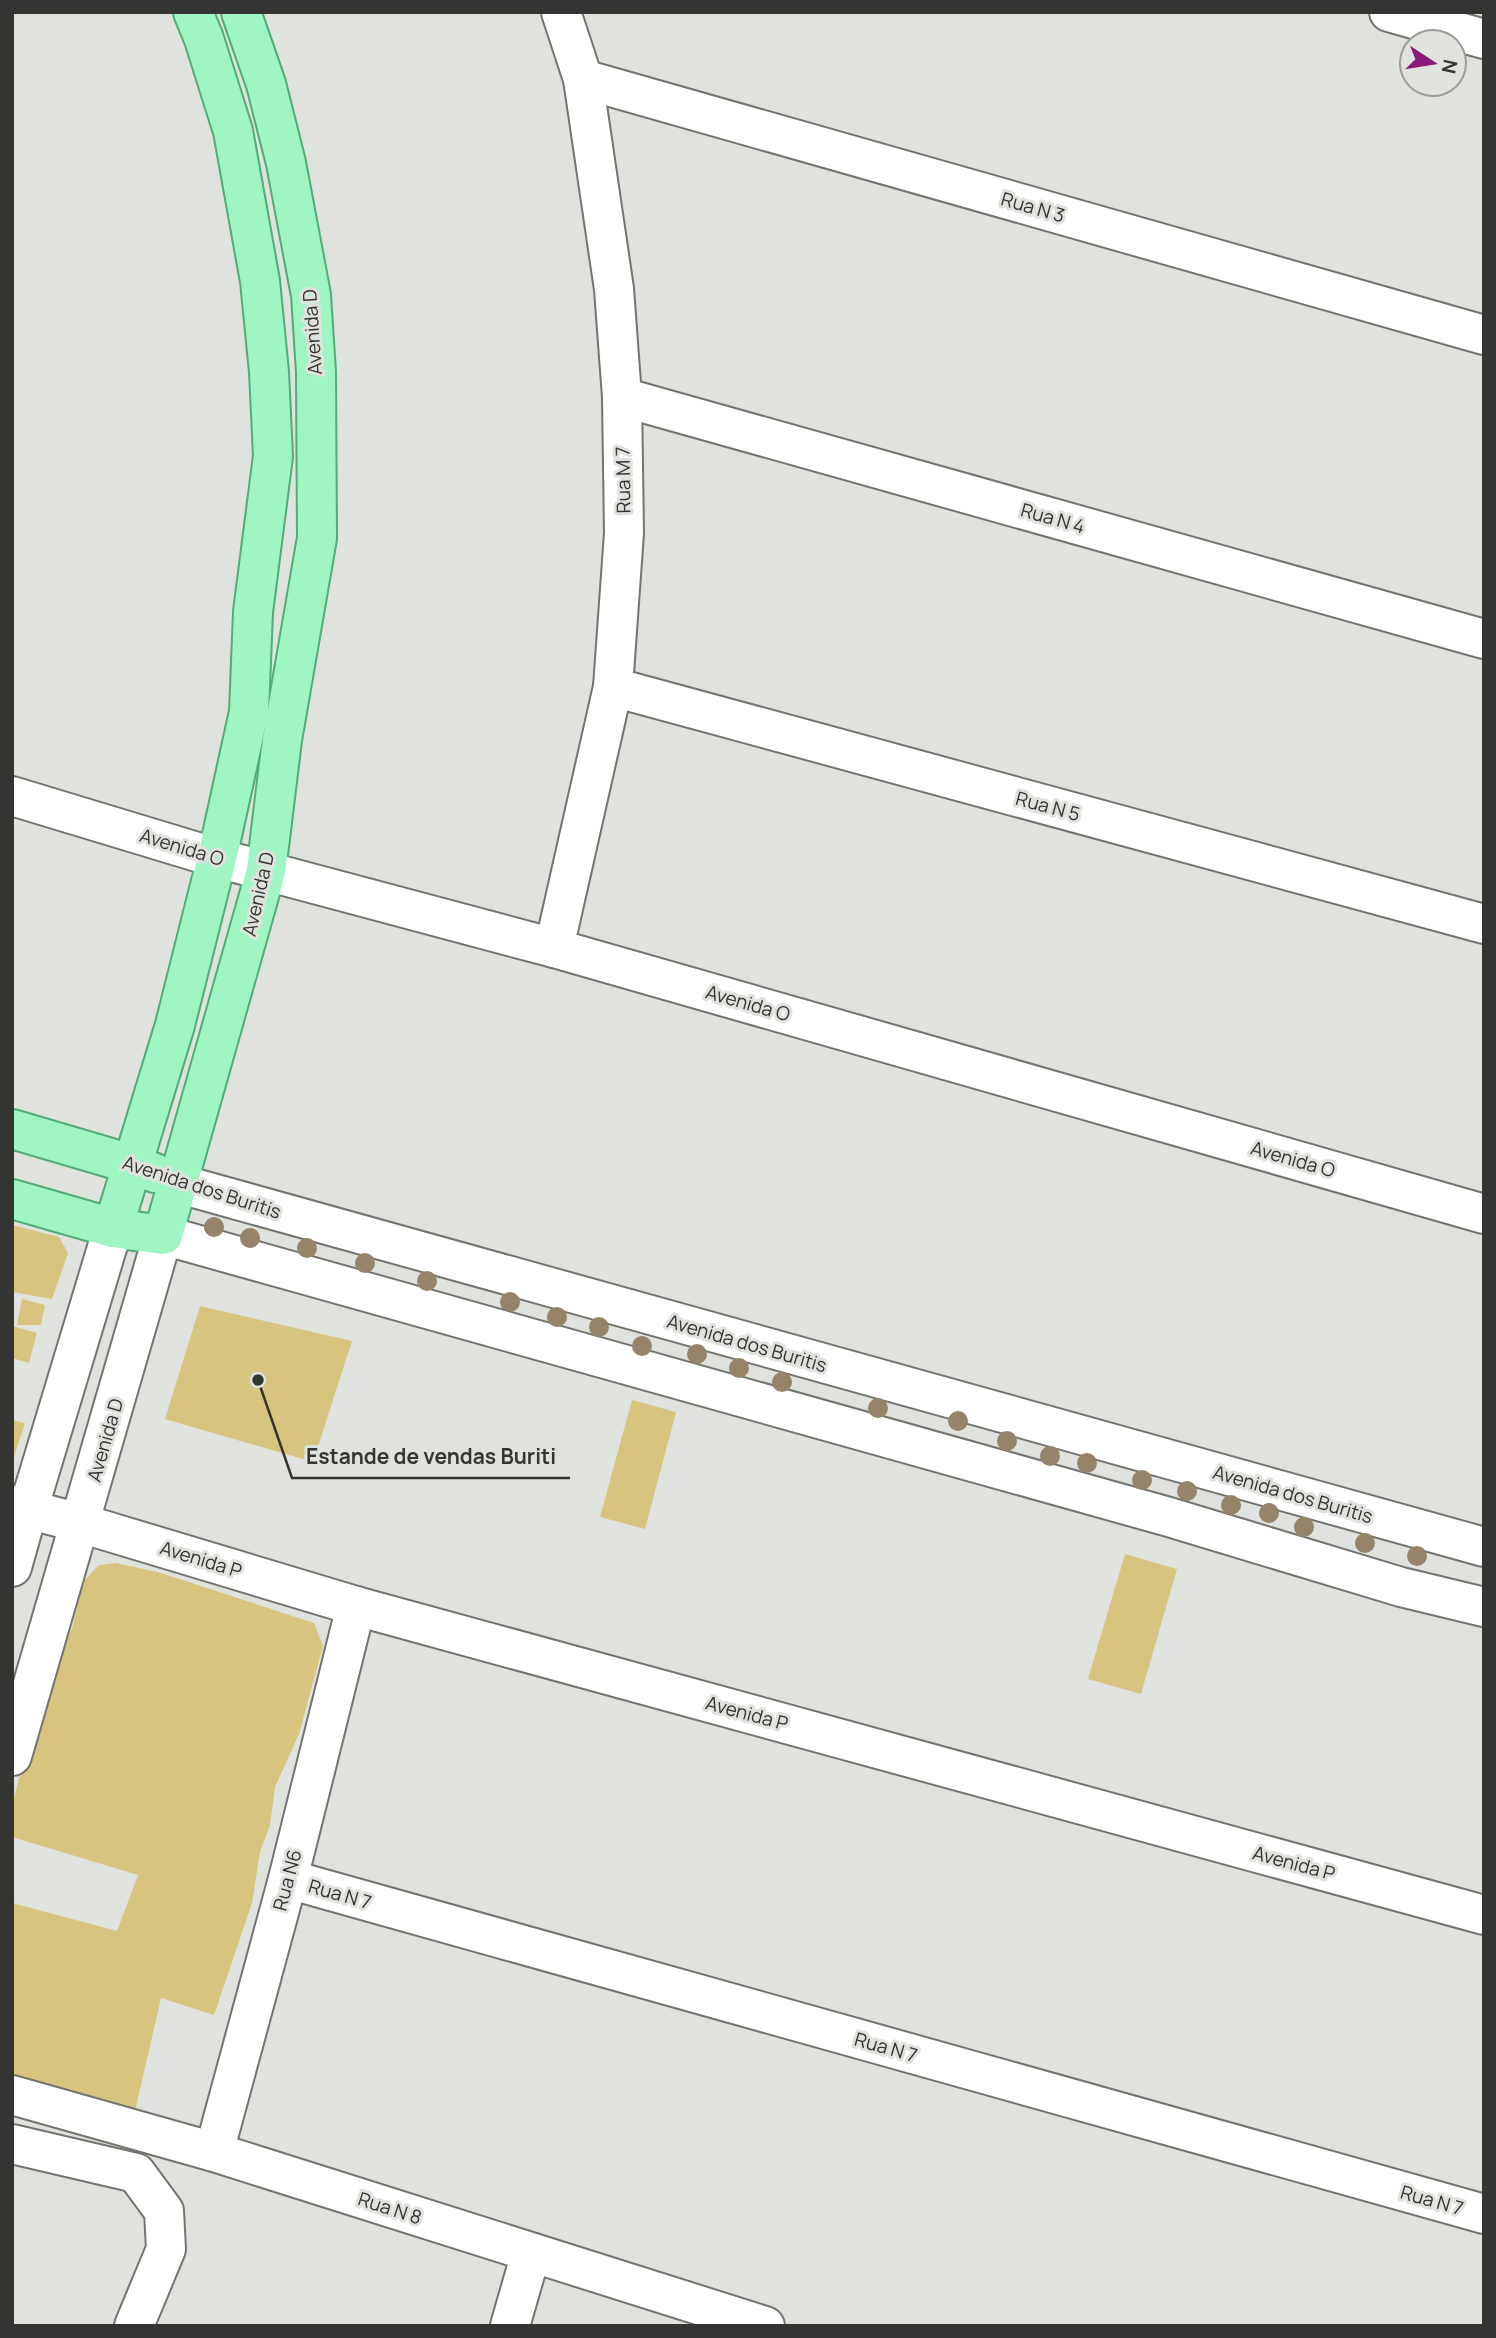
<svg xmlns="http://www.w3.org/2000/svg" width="1496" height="2338" viewBox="0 0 1496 2338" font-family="Manrope,sans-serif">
  <rect width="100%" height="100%" fill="#e0e3dd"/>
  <g fill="#d7c47e">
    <polygon points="12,1225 59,1237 68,1253 52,1299 12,1292"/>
    <polygon points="22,1299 45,1305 41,1325 17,1325"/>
    <polygon points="200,1306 352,1341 313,1462 165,1419"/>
    <polygon points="12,1326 37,1333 29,1363 12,1358"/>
    <polygon points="632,1400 676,1412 645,1529 600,1517"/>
    <polygon points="12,1420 25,1423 13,1460 12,1460"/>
    <polygon points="1125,1554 1177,1569 1141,1694 1088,1679"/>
    <polygon points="116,1563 161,1573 314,1623 323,1646 299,1734 275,1787 270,1825 260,1852 252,1903 214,2015 161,1998 135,2111 81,2094 12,2080 12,1903 117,1931 138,1875 12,1837 12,1805 48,1671 72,1629 83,1582 99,1565"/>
  </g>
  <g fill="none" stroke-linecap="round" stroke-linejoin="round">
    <defs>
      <g id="minor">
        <polyline points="1389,12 1484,39"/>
        <polyline points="583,79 1484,335"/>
        <polyline points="622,397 1484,639"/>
        <polyline points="613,687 1484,924"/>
        <polyline points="12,796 217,858 554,948 1484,1214"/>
        <polyline points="554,948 613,687 624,533 622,397 614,289 583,79 561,12"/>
        <polyline points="180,1184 1484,1547"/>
        <polyline points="12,1505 80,1523 356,1606 1484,1915"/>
        <polyline points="12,1567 28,1510 113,1228"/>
        <polyline points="12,1756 163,1235 1169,1517 1401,1587 1484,1607"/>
        <polyline points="288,1879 1484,2214"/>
        <polyline points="12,2095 214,2152 765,2326"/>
        <polyline points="12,2144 136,2173 164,2211 166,2249 134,2326"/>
        <polyline points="214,2152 288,1879 356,1606"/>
        <polyline points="510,2326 531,2253"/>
      </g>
      <g id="major">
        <polyline points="12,1129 131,1164 155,1173"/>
        <polyline points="12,1199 113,1228 163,1235 266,871 282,740 317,538 316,372 311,295 286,163 266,84 241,12"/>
        <polyline points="113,1228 175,1025 217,858 249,712 253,612 273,456 269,372 260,281 233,131 204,39 193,12"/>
      </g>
    </defs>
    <use href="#minor" stroke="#73756f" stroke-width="42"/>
    <use href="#major" stroke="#51ad77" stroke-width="42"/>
    <use href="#minor" stroke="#fff" stroke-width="38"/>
    <use href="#major" stroke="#a0f5c4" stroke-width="38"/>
  </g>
  <g fill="#95836a">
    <circle cx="214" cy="1227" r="10"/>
    <circle cx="250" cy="1238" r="10"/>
    <circle cx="307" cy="1248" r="10"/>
    <circle cx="365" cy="1263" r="10"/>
    <circle cx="427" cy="1281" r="10"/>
    <circle cx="510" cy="1302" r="10"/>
    <circle cx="557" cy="1317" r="10"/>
    <circle cx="599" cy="1327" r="10"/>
    <circle cx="642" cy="1346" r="10"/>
    <circle cx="697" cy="1354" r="10"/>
    <circle cx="739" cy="1368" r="10"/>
    <circle cx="782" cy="1382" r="10"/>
    <circle cx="878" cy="1408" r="10"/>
    <circle cx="958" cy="1421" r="10"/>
    <circle cx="1007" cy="1441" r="10"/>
    <circle cx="1050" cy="1456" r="10"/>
    <circle cx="1087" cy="1463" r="10"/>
    <circle cx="1142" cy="1480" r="10"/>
    <circle cx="1187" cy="1491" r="10"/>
    <circle cx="1231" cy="1505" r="10"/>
    <circle cx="1269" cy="1513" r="10"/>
    <circle cx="1304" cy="1527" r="10"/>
    <circle cx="1365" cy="1543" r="10"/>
    <circle cx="1417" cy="1556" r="10"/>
  </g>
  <g text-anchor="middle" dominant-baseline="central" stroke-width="6" stroke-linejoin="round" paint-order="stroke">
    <g font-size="19" fill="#343532" stroke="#e0e3dd">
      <text transform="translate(1033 207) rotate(16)">Rua N 3</text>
      <text transform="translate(312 332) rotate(-94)">Avenida D</text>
      <text transform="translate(623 480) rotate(-91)">Rua M 7</text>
      <text transform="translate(1053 518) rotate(16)">Rua N 4</text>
      <text transform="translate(1048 806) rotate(15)">Rua N 5</text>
      <text transform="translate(182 847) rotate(17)">Avenida O</text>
      <text transform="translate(258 894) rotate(-77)">Avenida D</text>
      <text transform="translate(748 1003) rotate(16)">Avenida O</text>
      <text transform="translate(1293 1159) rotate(16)">Avenida O</text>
      <text transform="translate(202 1187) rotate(18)">Avenida dos Buritis</text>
      <text transform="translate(747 1343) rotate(16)">Avenida dos Buritis</text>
      <text transform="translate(105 1440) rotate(-74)">Avenida D</text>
      <text transform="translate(1293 1494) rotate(16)">Avenida dos Buritis</text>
      <text transform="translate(201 1559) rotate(17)">Avenida P</text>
      <text transform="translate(747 1713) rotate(15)">Avenida P</text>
      <text transform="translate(1294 1863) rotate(15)">Avenida P</text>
      <text transform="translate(287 1880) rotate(-75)">Rua N6</text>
      <text transform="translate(340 1894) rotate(16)">Rua N 7</text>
      <text transform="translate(886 2047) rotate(16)">Rua N 7</text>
      <text transform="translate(1432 2200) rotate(16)">Rua N 7</text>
      <text transform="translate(390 2208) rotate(18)">Rua N 8</text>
    </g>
  </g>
  <path fill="none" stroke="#343532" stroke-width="2.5" d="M258 1380L292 1478H570"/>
  <circle fill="#343532" stroke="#e0e3dd" stroke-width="2.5" cx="258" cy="1380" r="7"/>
  <g font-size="21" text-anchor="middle" font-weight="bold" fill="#343532" stroke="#e0e3dd" stroke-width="6" stroke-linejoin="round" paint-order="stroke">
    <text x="431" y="1464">Estande de vendas Buriti</text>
  </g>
  <rect width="1496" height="2338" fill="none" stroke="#343532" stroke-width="28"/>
  <g transform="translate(1433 63) rotate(102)"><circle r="33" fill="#e0e3dd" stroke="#9b9d99" stroke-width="2"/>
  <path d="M0-5L12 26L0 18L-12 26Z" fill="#8d197b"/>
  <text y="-10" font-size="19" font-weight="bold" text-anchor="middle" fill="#343532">N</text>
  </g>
</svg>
